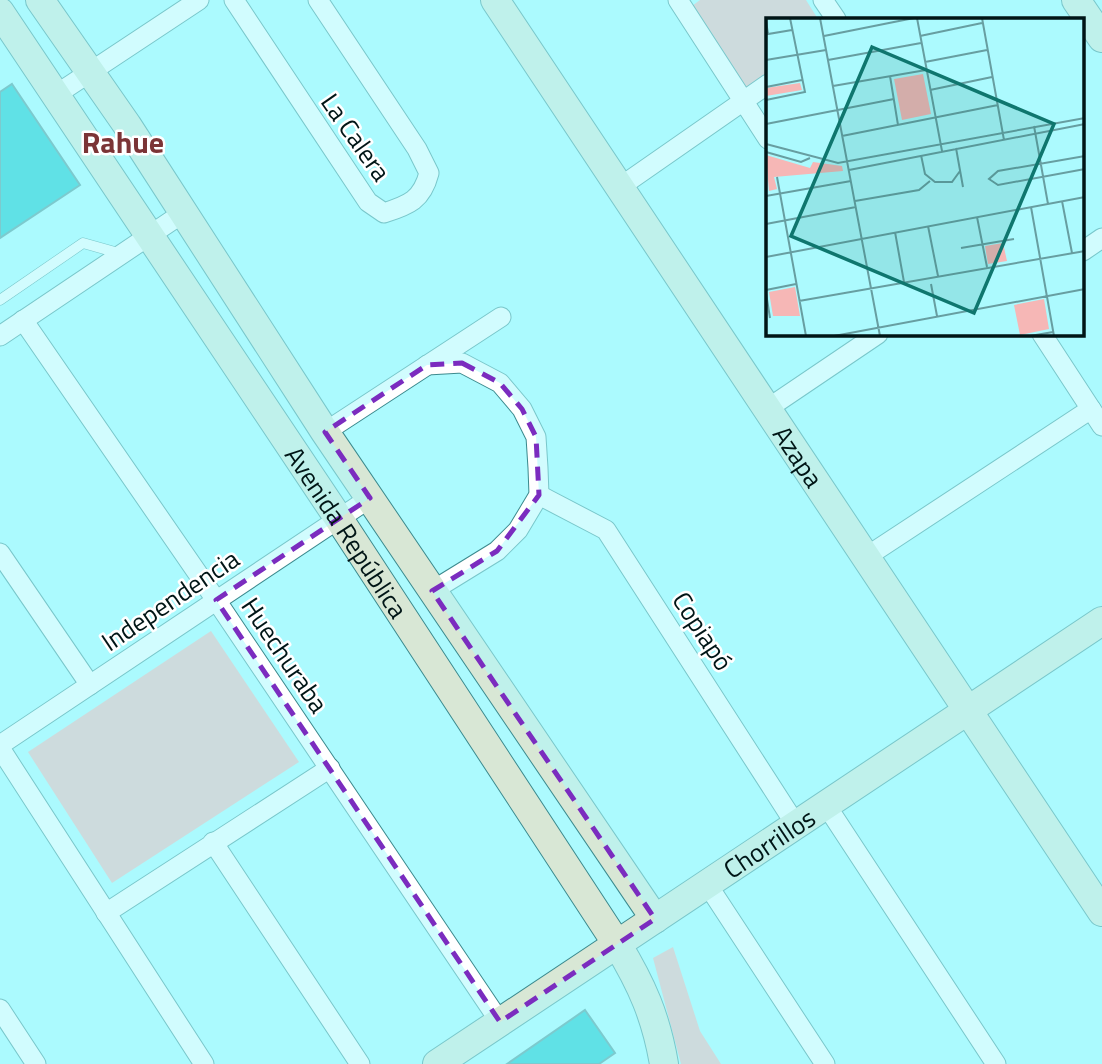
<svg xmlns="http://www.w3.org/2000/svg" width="1102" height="1064" viewBox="0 0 1102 1064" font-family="'Titillium Web',sans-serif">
  <rect width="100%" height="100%" fill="#acfafe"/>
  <g fill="#f6b7b6">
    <polygon points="700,0 806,0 818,19 768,19 768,73 745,89 692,6"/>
    <polygon points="211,631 299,762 112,883 28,752"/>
    <polygon points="673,947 700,1031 721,1064 681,1064 653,958"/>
  </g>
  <g fill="#06c3cb" stroke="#449195" stroke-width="2">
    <polygon points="12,84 80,185 0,238 0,92"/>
    <polygon points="585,1010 615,1053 599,1064 507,1064"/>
  </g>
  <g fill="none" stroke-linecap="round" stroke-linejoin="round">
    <defs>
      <polyline id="lane" points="0,300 83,243 122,254"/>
      <g id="street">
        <path d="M234,0L368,202L384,213C409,205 422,200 429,173L417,149L318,0"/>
        <polyline points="678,0 768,139"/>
        <polyline points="823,0 836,19"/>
        <polyline points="54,96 199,0"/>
        <polyline points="620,187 768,84"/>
        <polyline points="1083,251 1102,238"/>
        <polyline points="23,320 216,600 500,1022"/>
        <polyline points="1042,334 1102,426"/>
        <polyline points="0,336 183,213"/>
        <polyline points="427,365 462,363 500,383 522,409 536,437 538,468 539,495 518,530 497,551 432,591"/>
        <polyline points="767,409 878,334"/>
        <polyline points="325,432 501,317"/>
        <polyline points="539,495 606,530 796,825"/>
        <polyline points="0,553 90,685"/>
        <polyline points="866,557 1091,409"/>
        <polyline points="0,745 370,498"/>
        <polyline points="0,748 204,1064"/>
        <polyline points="826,805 996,1064"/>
        <polyline points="213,842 360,1064"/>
        <polyline points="707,884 825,1064"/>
        <polyline points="106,913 330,768"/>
        <polyline points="0,1009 36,1064"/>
      </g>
      <g id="secondary">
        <polyline points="40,0 127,125 325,432 655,919"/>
        <path id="s1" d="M495,0L1102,912"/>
        <polyline points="1076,0 1102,38"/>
        <path id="s2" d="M0,12L339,519L617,944C642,985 656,1017 664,1064"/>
        <path id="s3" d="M437,1064L1102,621"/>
      </g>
    </defs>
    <use href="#lane" stroke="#3c8a8e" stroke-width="11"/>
    <use href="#street" stroke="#3c8a8e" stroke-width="21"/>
    <use href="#secondary" stroke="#3c8a8e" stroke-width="30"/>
    <use href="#lane" stroke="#fff" stroke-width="10"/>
    <use href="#street" stroke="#fff" stroke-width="19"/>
    <use href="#secondary" stroke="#d8e7d5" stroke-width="28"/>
  </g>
  <path d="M0 0H1102V1064H0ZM462,363L500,383L522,409L536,437L539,495L497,551L432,591L655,919L500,1022L216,600L370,498L325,432L427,365Z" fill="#acfafe" fill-opacity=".55" fill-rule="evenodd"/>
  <path fill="none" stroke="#7b2cbf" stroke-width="5" stroke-dasharray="14 9" stroke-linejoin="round" d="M462,363L500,383L522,409L536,437L539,495L497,551L432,591L655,919L500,1022L216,600L370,498L325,432L427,365Z"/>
  <g text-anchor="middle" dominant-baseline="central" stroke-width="5" stroke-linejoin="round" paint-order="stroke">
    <g font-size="26" fill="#001516" stroke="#fff">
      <text transform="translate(356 137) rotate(55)">La Calera</text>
      <text stroke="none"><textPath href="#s1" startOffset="548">Azapa</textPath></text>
      <text stroke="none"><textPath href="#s2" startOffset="625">Avenida República</textPath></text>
      <text transform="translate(170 600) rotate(-34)">Independencia</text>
      <text transform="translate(703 631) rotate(57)">Copiapó</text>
      <text transform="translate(285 655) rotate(56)">Huechuraba</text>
      <text stroke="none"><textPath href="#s3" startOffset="399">Chorrillos</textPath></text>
    </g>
    <g font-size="30" font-weight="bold" fill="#7b3436" stroke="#fff">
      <text x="123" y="142">Rahue</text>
    </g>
  </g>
  <g transform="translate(766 18)">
    <rect width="318" height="318" fill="#acfafe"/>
    <path d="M157,56L165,96L136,102L128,61ZM34,65L36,72L0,78V70ZM0,137L44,150L47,144L76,148L77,153L8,159L11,171L3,173ZM237,225L241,243L222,246L219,228ZM29,269L34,298H7L3,274ZM278,281L283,311L254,317L248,287Z" fill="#f6b7b6"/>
    <path fill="none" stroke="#679ea1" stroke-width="2" d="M54,0L114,318M151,0L176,133M216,0L238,122M0,3L2,16L26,12M58,18L148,0M154,18L216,5M0,42L60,32M62,42L155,25M159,44L221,32M124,58L132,107M67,68L160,52M0,69L36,62M164,72L226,59M0,82L39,74L24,0M0,106L128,81M268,108L282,186M76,118L232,87M0,126L72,145L319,100M190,130L197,169M0,134L35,144L44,140M155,137L159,156L169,164H186L194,153M319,138L232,153L223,161L232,167L319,151M83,152L319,106M11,159L40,318M0,178L85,163M89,183L153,172L164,163M296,183L306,235M265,189L288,318M211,199L221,249M0,206L90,189M162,208L172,258M129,214L138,264M195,230L248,221M0,239L319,179M165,266L171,298M0,272L30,266M0,275L4,300M33,283L319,233M68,318L319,271M264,318L287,314"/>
    <path fill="#0f766e" fill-opacity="0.15" stroke="#0f766e" stroke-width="3.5" d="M106,29L288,106L208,295L25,218Z"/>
    <rect width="318" height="318" fill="none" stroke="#001516" stroke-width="3.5"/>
  </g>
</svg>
